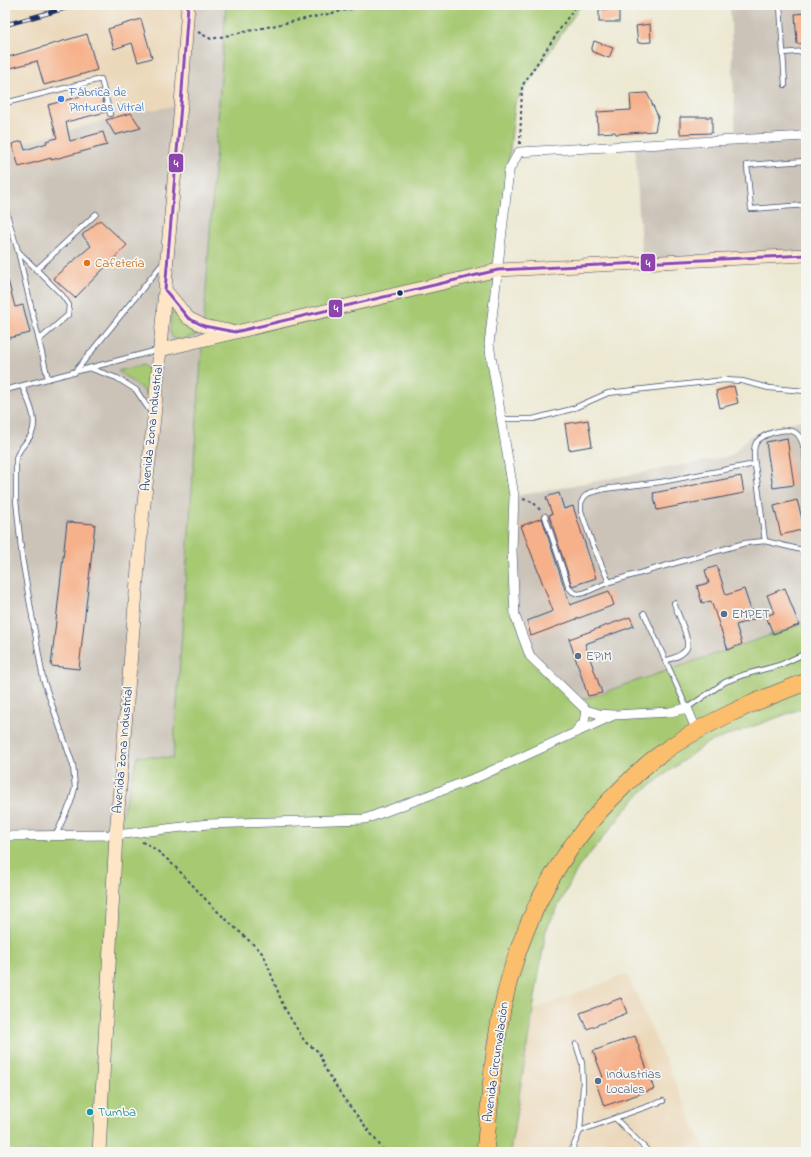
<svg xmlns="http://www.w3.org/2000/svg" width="811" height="1157" viewBox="0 0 811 1157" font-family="'Indie Flower',sans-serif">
  <rect width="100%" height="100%" fill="#f6f6f2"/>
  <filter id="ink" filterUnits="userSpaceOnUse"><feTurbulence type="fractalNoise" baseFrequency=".025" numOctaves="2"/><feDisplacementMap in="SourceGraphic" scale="8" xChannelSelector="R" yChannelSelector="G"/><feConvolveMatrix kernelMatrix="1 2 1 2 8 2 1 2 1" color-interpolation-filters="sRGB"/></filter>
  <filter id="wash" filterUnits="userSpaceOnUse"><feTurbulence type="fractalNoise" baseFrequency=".012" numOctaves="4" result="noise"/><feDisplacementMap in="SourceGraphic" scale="16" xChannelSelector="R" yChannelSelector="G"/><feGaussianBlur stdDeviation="0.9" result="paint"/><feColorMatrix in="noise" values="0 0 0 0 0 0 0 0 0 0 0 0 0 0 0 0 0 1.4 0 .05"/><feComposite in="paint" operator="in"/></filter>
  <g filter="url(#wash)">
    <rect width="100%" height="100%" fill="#ece8d1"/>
    <g fill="#ebd8ba">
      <polygon points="5,5 188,5 181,105 131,113 5,148"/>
      <polygon points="627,974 706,1152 510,1152 532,1010"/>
    </g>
    <g fill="#cbc3b8">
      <polygon points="188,5 581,5 515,103 509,146 509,170 489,344 515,496 731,456 750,436 806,418 806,653 116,835 5,836 5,148 131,113 181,105"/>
      <polygon points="730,5 806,5 806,255 642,263 635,146 736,140"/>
    </g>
    <g fill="#a6c972" stroke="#607c68">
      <polygon points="226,5 581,5 515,103 489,344 514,496 515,616 530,656 578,701 806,623 806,707 705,744 638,795 578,868 546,930 510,1152 5,1152 5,836 116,835 138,756 173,758 203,333 181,340 173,338 170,332 172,308 203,332"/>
      <polygon points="143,365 150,370 152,375 151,400 141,388 118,371"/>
    </g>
    <g id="blocks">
      <g fill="#f6b18a">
        <rect x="599" y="9" width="20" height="13"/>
        <polygon points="806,13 806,43 797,44 795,14"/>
        <polygon points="141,19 152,58 138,62 132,43 114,49 108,29"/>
        <polygon points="650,24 651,42 638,43 636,26"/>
        <polygon points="87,34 97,70 44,85 37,61 7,69 5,58"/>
        <polygon points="594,41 613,48 609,58 591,51"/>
        <polygon points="100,91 106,112 66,122 70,141 103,132 107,145 51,160 51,158 19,167 12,144 22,141 25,150 47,143 46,141 57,138 48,105"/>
        <polygon points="647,93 658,116 655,131 616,134 615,132 598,133 597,112 631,110 630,94"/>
        <polygon points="131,113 141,128 115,135 106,120"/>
        <polygon points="680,117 712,117 712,133 680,134"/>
        <polygon points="100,220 127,245 75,298 53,278 91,246 82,235"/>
        <polygon points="8,280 15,307 23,305 30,333 5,339 5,281"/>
        <polygon points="734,386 738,403 720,408 716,391"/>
        <polygon points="588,420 592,446 569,450 565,424"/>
        <polygon points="787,438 794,485 773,488 766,442"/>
        <polygon points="741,476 744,493 657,510 653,493"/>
        <polygon points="559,493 564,509 573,506 596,578 572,586 549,515 552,514 546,497"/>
        <polygon points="797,500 805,529 781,535 774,506"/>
        <polygon points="542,518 570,605 609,591 614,605 531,636 527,621 553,611 521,526"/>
        <polygon points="67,522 95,524 79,669 51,666"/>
        <polygon points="717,566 726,595 744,589 754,619 736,625 742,644 728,650 711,601 702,603 697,586 709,583 705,570"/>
        <polygon points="785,588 799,625 773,634 766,616 774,613 767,595"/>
        <polygon points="630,617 634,626 585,644 602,693 588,696 569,639"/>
        <polygon points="621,998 627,1013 587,1029 580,1013"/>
        <polygon points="635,1036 654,1089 604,1106 595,1080 603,1077 593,1051"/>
      </g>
    </g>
  </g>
  <g filter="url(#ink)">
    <use href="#blocks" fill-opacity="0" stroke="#3a4b6f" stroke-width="1"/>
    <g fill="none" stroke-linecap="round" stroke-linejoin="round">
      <defs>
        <g id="lane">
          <polyline points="780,5 785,85"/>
          <polyline points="783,53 806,51"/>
          <polyline points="5,103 101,79 110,114"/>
          <polyline points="806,161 747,165 751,209 806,205"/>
          <polyline points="5,208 18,251 48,379"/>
          <polyline points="18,251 62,295 69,305 68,315 39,340"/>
          <polyline points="36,270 96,214"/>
          <polyline points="89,368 117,378 136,390 152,414"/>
          <polyline points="74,373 164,262"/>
          <path d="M22,386C28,400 39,420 31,435C26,444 18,449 16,459V500L22,558L43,679L73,765L75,788L71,802L56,835"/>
          <polyline points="5,390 158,350"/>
          <polyline points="502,419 533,419 572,409 608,393 724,380 742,381 769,388 806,391"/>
          <polyline points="545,516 569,588 573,592 578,594 584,593 609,582 745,543 765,541 806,551"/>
          <path d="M765,541C762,520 760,500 757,479C756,469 752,455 755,445C759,434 787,426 796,433C804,439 805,454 806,462"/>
          <polyline points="609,582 592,543 581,511 581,503 584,497 589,493 604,489 661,482 755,464"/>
          <polyline points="644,613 687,708 725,682 743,675 780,665 806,653"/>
          <path d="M665,661C672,658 683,656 687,648C690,638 677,613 674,603"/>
          <polyline points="615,1118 663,1101"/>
          <polyline points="580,1131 615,1118 649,1152"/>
          <polyline points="571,1152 580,1131 583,1087 582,1063 576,1044"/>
        </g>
        <g id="street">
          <polyline points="576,731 584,722 586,710"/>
          <polyline points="697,731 687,708 670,712 614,715 599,714 586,710 530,656 515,616 512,550 514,496 489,344 509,170 519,152 806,136"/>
          <polyline points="5,836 116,835 208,824 365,819 478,777 612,716"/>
        </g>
        <g id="secondary">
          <polyline points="165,290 188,318 204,326 229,331"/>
          <polyline points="160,350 498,270 806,255"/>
          <polyline points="99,1152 116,835 142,520 154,418 165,290 167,258 181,105 188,5"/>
        </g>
        <path id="highway" d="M485,1152C490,1100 493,1047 505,996C524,916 561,847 621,789C631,779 643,767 655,758C700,724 753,702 806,682"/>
      </defs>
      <use href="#lane" stroke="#3a4b6f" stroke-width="6"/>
      <use href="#street" stroke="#3a4b6f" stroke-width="10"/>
      <use href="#secondary" stroke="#3a4b6f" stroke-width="14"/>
      <use href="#highway" stroke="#3a4b6f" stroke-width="18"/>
      <g stroke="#3a4b6f" stroke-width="2" stroke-dasharray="3 3" stroke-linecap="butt">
        <polyline points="198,32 211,39 370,5"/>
        <polyline points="520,144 522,86 576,5"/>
        <polyline points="523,499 533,502 540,510"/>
        <path d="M142,842C163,849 196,890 212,906C228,922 246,937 262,953L265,958L283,1005L291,1019L305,1042L319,1052L324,1067L342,1096L385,1152"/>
      </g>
      <use href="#lane" stroke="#fff" stroke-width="4.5"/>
      <use href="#street" stroke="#fff" stroke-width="9"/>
      <use href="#secondary" stroke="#fde5c5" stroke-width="13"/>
      <use href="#highway" stroke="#fabe6d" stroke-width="17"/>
      <defs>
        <polyline id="rail" points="5,25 77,5"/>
      </defs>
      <use href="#rail" stroke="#1b2f5e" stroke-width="4.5"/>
      <use href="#rail" stroke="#f6f6f2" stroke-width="3" stroke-dasharray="9" stroke-linecap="butt"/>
      <defs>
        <polyline id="bus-1" points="188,5 181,105 165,290 188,318 204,326 235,332 498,270 806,255"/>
      </defs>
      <use href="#bus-1" stroke="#f6f6f2" stroke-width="6"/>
      <use href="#bus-1" stroke="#8e44ad" stroke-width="3"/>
    </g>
  </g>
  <circle fill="#3f7fe0" stroke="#f6f6f2" stroke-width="1.5" cx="61" cy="99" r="4"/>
  <circle fill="#e8710a" stroke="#f6f6f2" stroke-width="1.5" cx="87" cy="263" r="4"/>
  <circle fill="#1b2f5e" stroke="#f6f6f2" stroke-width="1.5" cx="400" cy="293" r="3.5"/>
  <g fill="#5c6f8a" stroke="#f6f6f2" stroke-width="1.5">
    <circle cx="724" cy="614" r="4"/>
    <circle cx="578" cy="656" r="4"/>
    <circle cx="598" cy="1081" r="4"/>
  </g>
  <circle fill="#0f9aa8" stroke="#f6f6f2" stroke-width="1.5" cx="90" cy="1112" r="4"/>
  <g text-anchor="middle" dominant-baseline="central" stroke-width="3.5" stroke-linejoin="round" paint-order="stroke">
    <g font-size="13" fill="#366cbe" stroke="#f6f6f2" text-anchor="start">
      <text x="69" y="92">Fábrica de<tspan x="69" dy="15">Pinturas Vitral</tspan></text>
    </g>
    <g font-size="13" fill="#c56008" stroke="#f6f6f2" text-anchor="start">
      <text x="95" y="263">Cafetería</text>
    </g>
    <g font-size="13" fill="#1b2f5e" stroke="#f6f6f2">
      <text transform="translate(152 428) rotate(-84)">Avenida Zona Industrial</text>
      <text transform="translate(123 750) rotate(-85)">Avenida Zona Industrial</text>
      <text transform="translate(496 1062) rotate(-82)">Avenida Circunvalación</text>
    </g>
    <g font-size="13" fill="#4e5e75" stroke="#f6f6f2" text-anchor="start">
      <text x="732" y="614">EMPET</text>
      <text x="586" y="656">EPIM</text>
      <text x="606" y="1074">Industrias<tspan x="606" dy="15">Locales</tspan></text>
    </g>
    <g font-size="13" fill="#0d838f" stroke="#f6f6f2" text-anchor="start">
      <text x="98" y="1112">Tumba</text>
    </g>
  </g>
  <g stroke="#f6f6f2" stroke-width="1.5">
    <rect x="168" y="153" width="16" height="20" rx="4" fill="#8e44ad"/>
    <rect x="640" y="253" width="16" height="19" rx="4" fill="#8e44ad"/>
    <rect x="328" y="299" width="15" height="19" rx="4" fill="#8e44ad"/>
  </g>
  <g font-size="11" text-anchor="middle" font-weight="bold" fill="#fff">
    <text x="176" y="167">4</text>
    <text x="648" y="267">4</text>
    <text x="336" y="312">4</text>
  </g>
  <rect width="811" height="1157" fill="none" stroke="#f6f6f2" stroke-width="20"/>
</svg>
